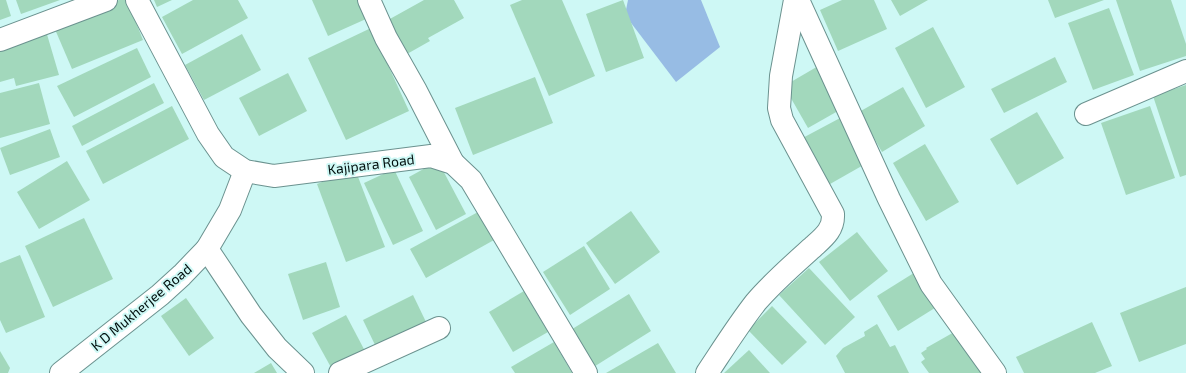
<svg xmlns="http://www.w3.org/2000/svg" width="1186" height="373" viewBox="0 0 1186 373" font-family="'Exo 2',sans-serif">
  <rect width="100%" height="100%" fill="#cef8f5"/>
  <polygon fill="#97bce4" points="628,0 701,0 720,47 676,82 625,15"/>
  <g fill="#a2d8bc">
    <polygon points="0,0 6,0 11,16 0,20"/>
    <polygon points="16,0 60,0 21,14"/>
    <polygon points="119,0 127,0 143,40 72,69 54,27"/>
    <polygon points="154,0 172,0 157,7"/>
    <polygon points="193,0 238,0 248,18 182,54 162,17"/>
    <polygon points="312,0 357,0 366,19 328,36"/>
    <polygon points="424,0 454,0 464,18 428,38 430,41 407,54 388,20"/>
    <polygon points="522,0 562,0 595,76 549,96 510,5"/>
    <polygon points="623,0 644,58 606,72 586,14"/>
    <polygon points="842,0 874,0 887,29 838,51 820,10"/>
    <polygon points="891,0 928,0 900,16"/>
    <polygon points="1048,0 1104,0 1055,18"/>
    <polygon points="1116,0 1171,0 1186,44 1186,56 1140,71"/>
    <polygon points="1109,8 1134,75 1093,90 1068,23"/>
    <polygon points="933,27 965,87 926,108 895,48"/>
    <polygon points="371,28 409,111 346,140 308,58"/>
    <polygon points="46,31 59,75 16,86 14,78 0,82 0,44"/>
    <polygon points="242,34 261,70 204,100 185,65"/>
    <polygon points="137,48 151,77 74,117 57,86"/>
    <polygon points="1055,57 1067,82 1004,113 991,89"/>
    <polygon points="820,65 845,107 808,128 784,86"/>
    <polygon points="288,73 307,111 259,136 239,98"/>
    <polygon points="535,77 553,123 473,155 455,108"/>
    <polygon points="39,83 50,124 0,138 0,93"/>
    <polygon points="154,83 164,103 82,146 72,126"/>
    <polygon points="1186,85 1186,175 1180,177 1153,96"/>
    <polygon points="903,87 925,126 882,152 859,112"/>
    <polygon points="172,106 189,139 103,184 86,151"/>
    <polygon points="1150,106 1175,178 1126,195 1101,123"/>
    <polygon points="1037,112 1064,158 1017,185 990,139"/>
    <polygon points="842,117 867,163 823,188 797,141"/>
    <polygon points="50,129 60,157 10,175 0,148"/>
    <polygon points="925,144 959,202 926,221 893,163"/>
    <polygon points="67,161 90,200 39,229 17,192"/>
    <polygon points="438,161 466,214 436,230 409,177"/>
    <polygon points="355,169 385,247 346,262 317,184"/>
    <polygon points="394,169 423,231 393,245 364,183"/>
    <polygon points="631,211 660,252 615,284 586,243"/>
    <polygon points="478,212 494,240 426,278 410,249"/>
    <polygon points="84,218 113,279 53,307 25,246"/>
    <polygon points="857,232 888,271 850,301 819,262"/>
    <polygon points="584,246 610,289 570,315 543,272"/>
    <polygon points="20,255 45,317 6,333 0,320 0,263"/>
    <polygon points="326,262 340,307 303,320 288,274"/>
    <polygon points="809,268 855,317 825,345 779,295"/>
    <polygon points="917,271 938,306 898,331 877,296"/>
    <polygon points="1186,287 1186,344 1139,362 1120,313"/>
    <polygon points="524,291 548,332 513,352 489,312"/>
    <polygon points="629,294 651,331 592,368 569,331"/>
    <polygon points="413,295 427,324 377,349 363,320"/>
    <polygon points="186,298 214,338 189,356 161,316"/>
    <polygon points="772,306 807,342 782,365 748,330"/>
    <polygon points="346,315 366,353 333,371 312,333"/>
    <polygon points="1092,322 1112,366 1095,373 1024,373 1016,357"/>
    <polygon points="877,324 890,347 895,345 909,373 845,373 836,356 843,348 865,336 864,332"/>
    <polygon points="956,331 983,373 929,373 921,362 925,359 921,353 927,349 926,348"/>
    <polygon points="554,342 572,373 515,373 511,367"/>
    <polygon points="658,343 676,373 606,373"/>
    <polygon points="749,350 770,373 724,373"/>
    <polygon points="0,351 10,368 8,373 0,373"/>
    <polygon points="271,363 277,373 254,373"/>
  </g>
  <g fill="none" stroke-linecap="round" stroke-linejoin="round">
    <defs>
      <g id="minor">
        <polyline points="137,0 208,134 224,157 245,171 274,176 431,156 453,163 471,180 586,373"/>
        <polyline points="369,0 386,38 416,91 453,163"/>
        <polyline points="798,0 889,199 931,284 995,373"/>
        <polyline points="0,40 106,0"/>
        <polyline points="1086,114 1186,71"/>
        <polyline points="207,249 251,315 277,348 303,373"/>
        <polyline points="61,373 160,295 182,275 207,249 230,210 245,171"/>
        <polyline points="340,373 439,328"/>
        <path d="M707,373C723,349 738,325 756,302C773,282 794,264 814,246C824,237 834,229 833,214L782,120L779,108L781,76L795,0"/>
      </g>
    </defs>
    <use href="#minor" stroke="#6b928f" stroke-width="24"/>
    <use href="#minor" stroke="#fff" stroke-width="22"/>
  </g>
  <g text-anchor="middle" dominant-baseline="central" stroke-width="4" stroke-linejoin="round" paint-order="stroke">
    <g font-size="14" fill="#020f0e" stroke="#cef8f5">
      <text transform="translate(371 164) rotate(-7)">Kajipara Road</text>
      <text transform="translate(141 307) rotate(-40)">K D Mukherjee Road</text>
    </g>
  </g>
</svg>
